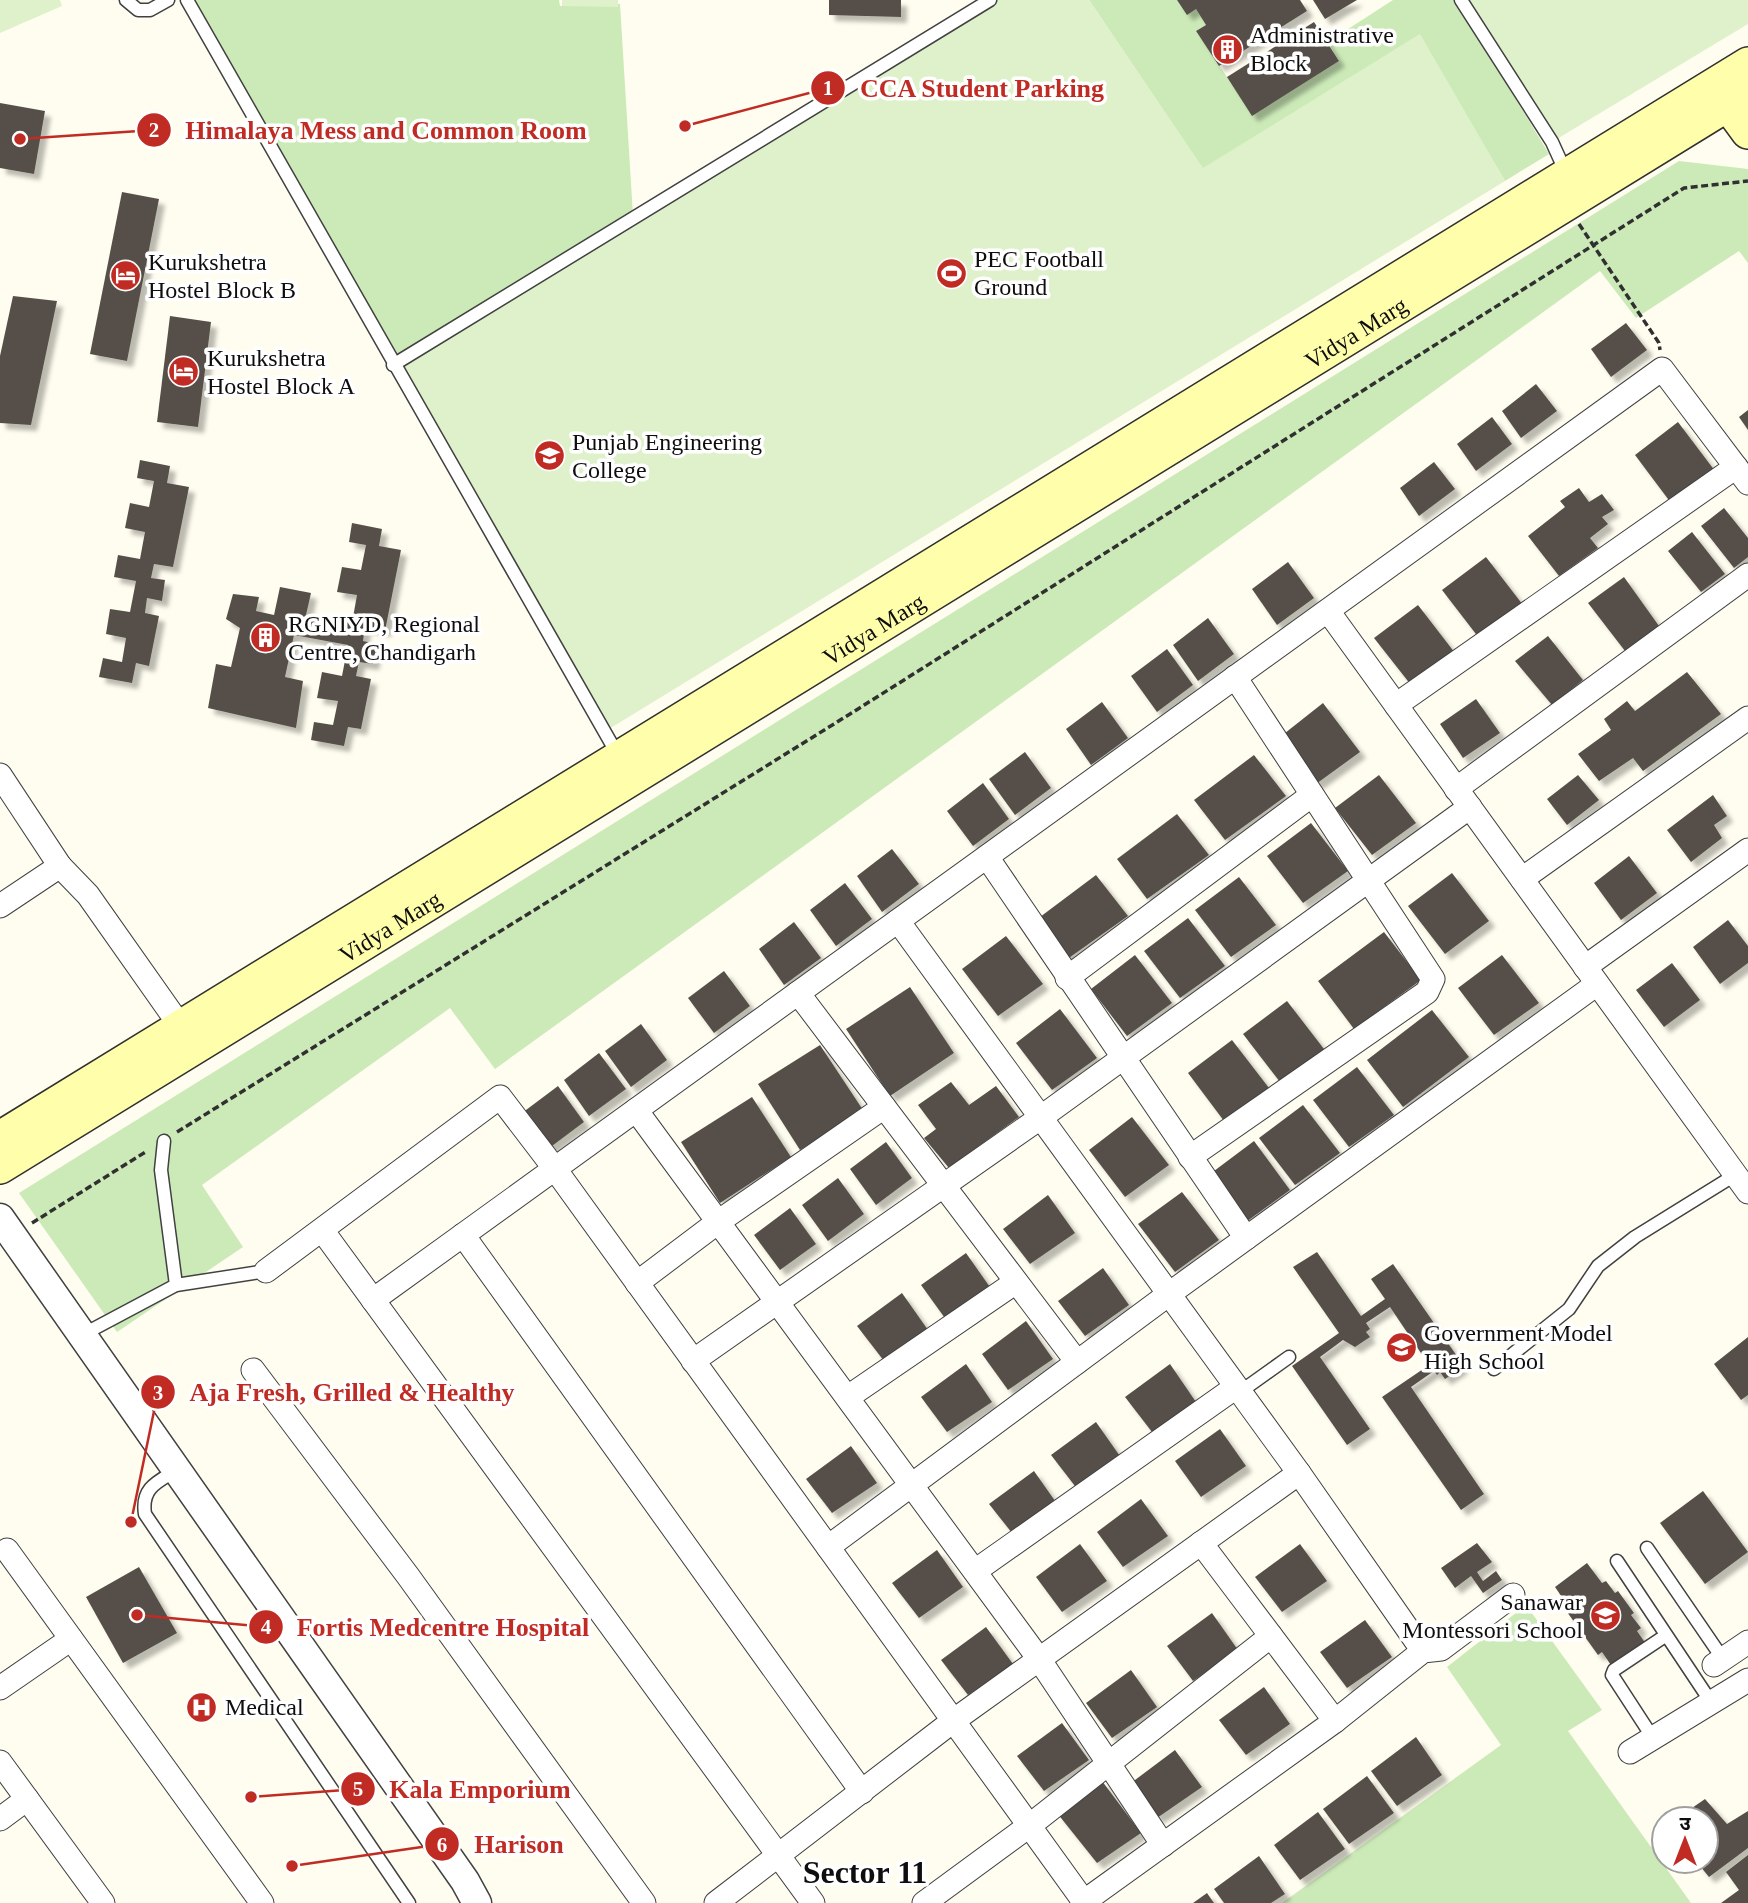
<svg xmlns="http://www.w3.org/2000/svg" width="1748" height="1903" viewBox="0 0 1748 1903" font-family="'Times New Roman','Noto Sans Devanagari',serif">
  <defs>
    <filter id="shadow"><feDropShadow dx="6" dy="6" stdDeviation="2" flood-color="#0004"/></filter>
  </defs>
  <rect width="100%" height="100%" fill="#fffdef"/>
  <g fill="#cceab8">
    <polygon points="188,0 559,0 560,6 620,4 633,216 396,363"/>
    <polygon points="1089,0 1177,0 1196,9 1206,25 1196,31 1227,77 1339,61 1328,42 1393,0 1456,0 1549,154 1505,181 1419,35 1203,169"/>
    <polygon points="1679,161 1748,169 1748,263 1739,251 1636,318 1600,271 495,1069 450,1008 202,1185 243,1247 117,1332 19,1193"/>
    <polygon points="1526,1605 1602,1710 1568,1731 1691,1903 1282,1903 1501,1745 1447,1667"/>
  </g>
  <g fill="#dff1ca">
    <polygon points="0,0 60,0 62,6 0,33"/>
    <polygon points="562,0 618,0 618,7 562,6"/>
    <polygon points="996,0 1089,0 1203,168 1420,34 1505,181 609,729 397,365"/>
    <polygon points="1465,0 1748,0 1748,24 1552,142"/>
  </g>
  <g fill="#57504a" filter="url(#shadow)">
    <polygon points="829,0 901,0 901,17 829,15"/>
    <polygon points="1177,0 1300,0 1307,11 1219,66 1196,31 1206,25 1196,9 1187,15"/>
    <polygon points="1313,0 1357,0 1325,19"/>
    <polygon points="1314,22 1339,61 1252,116 1227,77"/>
    <polygon points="0,103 45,111 34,174 0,168"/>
    <polygon points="122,192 159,199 127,361 90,354"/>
    <polygon points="13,296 57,301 31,425 0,423 0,356"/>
    <polygon points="170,316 211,322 198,427 157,422"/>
    <polygon points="1626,323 1647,350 1611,377 1591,349"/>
    <polygon points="1536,384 1557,411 1521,438 1502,411"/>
    <polygon points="1748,410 1748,430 1739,417"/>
    <polygon points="1492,417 1512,444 1476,471 1457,444"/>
    <polygon points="1678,422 1715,471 1671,503 1635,455"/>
    <polygon points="140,460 170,466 167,483 189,487 173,567 154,564 151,578 165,580 162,601 147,598 145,613 159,616 149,666 136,663 132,683 99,677 103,658 122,662 126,638 106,634 110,609 130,612 136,581 114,577 118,555 140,559 145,532 125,528 130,503 149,507 154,481 137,478"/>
    <polygon points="1434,462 1455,489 1419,516 1400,488"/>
    <polygon points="1579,488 1589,502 1602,494 1614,510 1602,517 1608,524 1590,538 1598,548 1559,576 1528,536 1565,507 1560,501"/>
    <polygon points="1724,508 1748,538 1748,557 1734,568 1701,526"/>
    <polygon points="352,523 382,529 379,546 401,550 385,631 365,627 363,641 377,644 373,664 359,662 356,676 371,679 361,729 348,727 344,746 311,740 314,722 333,725 338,701 317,698 322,672 342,676 348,645 294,635 285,677 303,681 296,728 208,708 216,664 231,667 240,628 226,619 233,594 259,597 256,611 274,615 280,587 311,593 306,615 352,623 357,595 337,592 342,567 361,570 366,545 349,542"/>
    <polygon points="1692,532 1725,574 1701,592 1668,551"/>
    <polygon points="1486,557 1523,605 1479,638 1442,590"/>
    <polygon points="1288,562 1314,598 1277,625 1252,589"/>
    <polygon points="1624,577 1659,626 1625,651 1588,603"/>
    <polygon points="1418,605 1455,653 1411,685 1374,638"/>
    <polygon points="1208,618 1234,654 1198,681 1173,645"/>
    <polygon points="1548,636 1583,680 1552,705 1515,661"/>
    <polygon points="1167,649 1193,685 1157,712 1131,676"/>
    <polygon points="1687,672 1721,714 1643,771 1633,758 1599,781 1578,754 1611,730 1604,719 1627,701 1635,711"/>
    <polygon points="1476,699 1500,733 1463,758 1440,724"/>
    <polygon points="1102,702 1128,738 1091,765 1066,729"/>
    <polygon points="1323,703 1360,752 1316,784 1280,737"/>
    <polygon points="1025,752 1051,788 1015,815 989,779"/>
    <polygon points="1254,755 1286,796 1225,840 1194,800"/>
    <polygon points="1379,775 1416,823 1372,855 1335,808"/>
    <polygon points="1578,775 1599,800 1567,825 1547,799"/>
    <polygon points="983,783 1009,819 973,846 947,811"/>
    <polygon points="1713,795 1727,816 1714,825 1722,838 1691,862 1667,830"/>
    <polygon points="1177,814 1209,855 1147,899 1117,859"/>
    <polygon points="1311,823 1348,871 1303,903 1267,856"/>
    <polygon points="892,849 919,884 882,912 857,876"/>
    <polygon points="1629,856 1657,893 1621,920 1594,883"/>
    <polygon points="1452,873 1489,921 1445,954 1408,906"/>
    <polygon points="1096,875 1128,916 1066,960 1036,920"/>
    <polygon points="1239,877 1276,925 1231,957 1195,910"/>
    <polygon points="845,883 872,919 836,946 810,910"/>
    <polygon points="1188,918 1225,966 1180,998 1144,951"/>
    <polygon points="1728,920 1748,946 1748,963 1720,984 1693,947"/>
    <polygon points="794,922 821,958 784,985 759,949"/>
    <polygon points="1384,932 1421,980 1354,1029 1318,981"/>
    <polygon points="1006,936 1043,984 998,1016 962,969"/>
    <polygon points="1135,955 1172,1003 1127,1036 1091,989"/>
    <polygon points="1502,955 1539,1003 1494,1035 1458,988"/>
    <polygon points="1672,963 1700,1000 1664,1027 1636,990"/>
    <polygon points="724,971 750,1006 714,1033 688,998"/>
    <polygon points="910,987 954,1053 890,1096 846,1029"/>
    <polygon points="1287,1001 1324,1049 1280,1082 1243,1034"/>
    <polygon points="1060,1009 1097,1058 1052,1090 1016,1043"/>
    <polygon points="1432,1010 1469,1057 1403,1107 1367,1060"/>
    <polygon points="641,1024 667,1060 631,1087 605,1051"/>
    <polygon points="1232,1040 1269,1088 1224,1121 1188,1073"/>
    <polygon points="820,1045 863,1110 800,1150 758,1084"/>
    <polygon points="599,1053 626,1089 589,1116 564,1080"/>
    <polygon points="1357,1067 1394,1115 1349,1147 1313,1100"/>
    <polygon points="951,1082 969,1105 996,1086 1019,1117 949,1168 924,1138 936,1129 918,1105"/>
    <polygon points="558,1086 584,1122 548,1149 522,1113"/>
    <polygon points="752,1097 791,1157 720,1203 681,1142"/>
    <polygon points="1303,1105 1340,1153 1295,1185 1259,1138"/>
    <polygon points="1132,1117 1169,1165 1125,1197 1089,1150"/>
    <polygon points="1254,1141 1290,1190 1246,1222 1210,1174"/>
    <polygon points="886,1142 912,1178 876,1205 850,1169"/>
    <polygon points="838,1178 864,1214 828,1241 802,1205"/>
    <polygon points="1182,1192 1219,1240 1175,1272 1138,1224"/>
    <polygon points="1048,1195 1075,1233 1030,1264 1003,1229"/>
    <polygon points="790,1208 816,1244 780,1270 754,1235"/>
    <polygon points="1317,1252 1361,1316 1385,1299 1371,1279 1393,1264 1459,1359 1457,1361 1462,1368 1445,1379 1440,1372 1437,1375 1434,1371 1411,1387 1484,1494 1461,1510 1382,1397 1429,1365 1390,1307 1366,1323 1370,1329 1366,1332 1370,1337 1355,1347 1343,1340 1320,1357 1370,1429 1347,1445 1292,1366 1339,1333 1293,1267"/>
    <polygon points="966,1253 992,1290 947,1321 921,1285"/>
    <polygon points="1103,1268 1129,1305 1085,1336 1058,1301"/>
    <polygon points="902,1293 928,1330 884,1361 857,1326"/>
    <polygon points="1026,1321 1053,1359 1008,1390 982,1354"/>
    <polygon points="1748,1337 1748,1395 1741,1400 1714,1364"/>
    <polygon points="966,1364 992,1402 947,1432 921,1397"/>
    <polygon points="1170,1364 1196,1402 1152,1432 1125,1397"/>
    <polygon points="1096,1422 1122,1459 1078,1490 1051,1455"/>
    <polygon points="1220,1429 1246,1466 1201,1497 1175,1461"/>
    <polygon points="851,1446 877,1483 832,1513 806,1479"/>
    <polygon points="1034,1471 1060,1508 1016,1538 989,1504"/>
    <polygon points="1703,1491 1748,1552 1705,1584 1660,1523"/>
    <polygon points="1141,1499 1168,1536 1123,1567 1097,1532"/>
    <polygon points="1477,1543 1492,1562 1477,1572 1483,1581 1496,1571 1502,1580 1483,1593 1471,1576 1455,1588 1441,1568"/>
    <polygon points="1080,1544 1107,1581 1062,1612 1036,1577"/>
    <polygon points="1300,1544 1327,1581 1282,1612 1255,1577"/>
    <polygon points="937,1550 963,1587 919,1618 892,1583"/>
    <polygon points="1587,1563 1602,1583 1606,1581 1615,1593 1618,1591 1634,1613 1631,1615 1641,1628 1637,1631 1646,1644 1613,1668 1602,1652 1598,1655 1567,1612 1570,1609 1555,1587"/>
    <polygon points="139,1567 177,1633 123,1663 86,1597"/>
    <polygon points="1212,1613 1238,1650 1193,1681 1167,1646"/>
    <polygon points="1365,1620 1392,1657 1347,1688 1320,1652"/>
    <polygon points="986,1627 1013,1664 968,1695 941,1660"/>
    <polygon points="1131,1670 1157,1707 1112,1738 1086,1703"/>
    <polygon points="1264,1687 1290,1724 1246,1755 1219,1720"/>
    <polygon points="1062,1723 1089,1760 1044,1791 1017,1756"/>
    <polygon points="1416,1737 1442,1775 1397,1806 1371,1771"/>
    <polygon points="1175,1750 1202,1787 1157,1818 1131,1783"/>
    <polygon points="1367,1776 1394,1813 1349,1844 1323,1809"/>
    <polygon points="1102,1781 1141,1833 1097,1863 1057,1813"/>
    <polygon points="1705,1799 1727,1824 1748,1811 1748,1848 1709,1877 1696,1861 1706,1861 1706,1819 1676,1819"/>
    <polygon points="1318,1812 1345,1849 1300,1880 1274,1845"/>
    <polygon points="1748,1855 1748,1903 1721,1903 1739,1890 1726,1872"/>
    <polygon points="1259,1856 1285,1894 1271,1903 1224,1903 1214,1889"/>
    <polygon points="1207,1893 1214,1903 1193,1903"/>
  </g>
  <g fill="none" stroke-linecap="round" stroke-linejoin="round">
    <defs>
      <g id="service">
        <polyline points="126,0 138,10 150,10 168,0"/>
        <polyline points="187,0 619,757"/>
        <polyline points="1461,0 1552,142 1567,175"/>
        <polyline points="393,365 990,0"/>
        <polyline points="164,1141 161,1170 176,1285"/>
        <polyline points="82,1335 176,1285 266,1271"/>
        <polyline points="1494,1369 1569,1309 1598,1266 1635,1237 1735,1175"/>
        <polyline points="1240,1392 1289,1357"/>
        <path d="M177,1470C157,1482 141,1488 145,1514L409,1903"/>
        <polyline points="1647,1548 1723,1659"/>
        <polyline points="1617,1561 1711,1702"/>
        <polyline points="1653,1738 1612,1675 1614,1670 1665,1636"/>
      </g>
      <g id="minor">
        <polyline points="1328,611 1748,1192"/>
        <polyline points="1396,705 1736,467"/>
        <polyline points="0,775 60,866"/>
        <polyline points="1456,789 1748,575"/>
        <polyline points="987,857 1246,1238"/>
        <polyline points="1522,879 1748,718"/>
        <polyline points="0,906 60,866 88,895 181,1027"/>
        <polyline points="898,921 1299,1473 1423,1651"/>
        <polyline points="1585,967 1748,850"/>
        <polyline points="1067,978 1312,795"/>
        <polyline points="798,993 1077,1362"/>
        <polyline points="636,1110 1039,1659 1163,1845"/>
        <polyline points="1190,1157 1427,992 1433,979 1235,677"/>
        <polyline points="322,1230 813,1903"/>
        <polyline points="463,1235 862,1792"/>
        <polyline points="266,1271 500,1097 555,1169 1085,1903"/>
        <polyline points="637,1283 718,1222 884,1107"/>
        <polyline points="373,1300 1662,369 1748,483"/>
        <polyline points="693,1361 1040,1118 1470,807"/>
        <polyline points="253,1370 408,1576 644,1903"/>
        <polyline points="848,1397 1016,1282"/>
        <polyline points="1201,1543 1335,1721"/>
        <polyline points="828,1547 1169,1294 1597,984"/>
        <polyline points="7,1550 262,1903"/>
        <polyline points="975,1571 1236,1387"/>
        <polyline points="1714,1665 1748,1642"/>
        <polyline points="0,1688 71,1639"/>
        <polyline points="1630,1752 1748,1680"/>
        <polyline points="0,1762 103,1903"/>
        <polyline points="0,1819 27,1799"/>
        <polyline points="716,1903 953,1721 1299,1473"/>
        <polyline points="924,1903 1029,1826 1271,1636"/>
        <polyline points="1082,1903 1335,1721 1423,1651 1441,1649 1513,1595"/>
      </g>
      <polyline id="tertiary" points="0,1218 465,1881 477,1903"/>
      <g id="secondary">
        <polyline points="1715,87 1748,132"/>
        <polyline points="0,1138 1748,64"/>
        <path id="s1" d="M0,1167L1748,92"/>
      </g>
    </defs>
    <use href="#service" stroke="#414141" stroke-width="15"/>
    <use href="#minor" stroke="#414141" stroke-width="25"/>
    <use href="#tertiary" stroke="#414141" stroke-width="31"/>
    <use href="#secondary" stroke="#303030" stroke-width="36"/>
    <g stroke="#303030" stroke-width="3.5" stroke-dasharray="7 3.5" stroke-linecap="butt">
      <polyline points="1579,224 1659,343 1660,350"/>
      <polyline points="177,1132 850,714 1684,188 1748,181"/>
      <polyline points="32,1223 147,1151"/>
    </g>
    <use href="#service" stroke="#fff" stroke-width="12"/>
    <use href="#minor" stroke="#fff" stroke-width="23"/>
    <use href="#tertiary" stroke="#fff" stroke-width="28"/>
    <use href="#secondary" stroke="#fffeaa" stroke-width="33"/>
  </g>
  <defs>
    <symbol id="building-disc" viewBox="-11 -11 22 22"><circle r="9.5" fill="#c02c24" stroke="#fff"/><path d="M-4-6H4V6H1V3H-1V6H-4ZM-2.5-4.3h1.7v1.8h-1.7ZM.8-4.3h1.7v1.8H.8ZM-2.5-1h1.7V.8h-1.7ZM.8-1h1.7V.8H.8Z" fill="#fff"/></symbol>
    <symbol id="stadium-disc" viewBox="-11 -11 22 22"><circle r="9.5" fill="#c02c24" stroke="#fff"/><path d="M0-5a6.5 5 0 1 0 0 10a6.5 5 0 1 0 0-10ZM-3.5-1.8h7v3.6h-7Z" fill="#fff"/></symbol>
    <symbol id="hotel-disc" viewBox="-11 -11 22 22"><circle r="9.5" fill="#c02c24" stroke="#fff"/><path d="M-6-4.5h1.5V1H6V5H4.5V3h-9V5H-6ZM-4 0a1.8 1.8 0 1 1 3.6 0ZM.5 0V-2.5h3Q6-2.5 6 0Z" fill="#fff"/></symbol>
    <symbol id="university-disc" viewBox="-11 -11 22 22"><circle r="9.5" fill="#c02c24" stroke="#fff"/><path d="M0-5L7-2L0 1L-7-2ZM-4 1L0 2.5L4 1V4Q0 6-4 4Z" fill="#fff"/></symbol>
    <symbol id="school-disc" viewBox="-11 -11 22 22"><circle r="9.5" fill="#c02c24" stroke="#fff"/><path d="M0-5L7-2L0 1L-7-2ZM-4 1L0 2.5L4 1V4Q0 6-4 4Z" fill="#fff"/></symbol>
    <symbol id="hospital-disc" viewBox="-11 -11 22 22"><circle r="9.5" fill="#c02c24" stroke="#fff"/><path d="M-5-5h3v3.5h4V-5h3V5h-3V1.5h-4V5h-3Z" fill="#fff"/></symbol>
  </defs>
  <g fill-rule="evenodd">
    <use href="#building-disc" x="1210" y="32" width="35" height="35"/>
    <use href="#stadium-disc" x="934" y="256" width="35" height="35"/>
    <use href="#hotel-disc" x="108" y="258" width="35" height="35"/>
    <use href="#hotel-disc" x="166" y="354" width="35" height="35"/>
    <use href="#university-disc" x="532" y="438" width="35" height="35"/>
    <use href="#building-disc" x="248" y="620" width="35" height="35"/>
    <use href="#school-disc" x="1384" y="1330" width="35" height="35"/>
    <use href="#school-disc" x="1588" y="1598" width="35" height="35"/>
    <use href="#hospital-disc" x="184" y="1690" width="35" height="35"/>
  </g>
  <g text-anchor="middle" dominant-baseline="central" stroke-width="7" stroke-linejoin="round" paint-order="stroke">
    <g font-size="24" fill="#0e0e0e" stroke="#fff" text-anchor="start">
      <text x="1250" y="35">Administrative<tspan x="1250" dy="28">Block</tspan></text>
      <text x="974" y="259">PEC Football<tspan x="974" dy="28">Ground</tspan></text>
      <text x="148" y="262">Kurukshetra<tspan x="148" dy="28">Hostel Block B</tspan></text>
      <text x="207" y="358">Kurukshetra<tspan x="207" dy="28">Hostel Block A</tspan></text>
      <text x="572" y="442">Punjab Engineering<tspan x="572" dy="28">College</tspan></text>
      <text x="288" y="624">RGNIYD, Regional<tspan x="288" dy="28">Centre, Chandigarh</tspan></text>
      <text x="1424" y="1333">Government Model<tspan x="1424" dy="28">High School</tspan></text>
      <text x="1583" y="1602" text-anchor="end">Sanawar<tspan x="1583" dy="28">Montessori School</tspan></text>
      <text x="225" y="1707">Medical</text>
    </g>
    <g font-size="24" fill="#0e0e0e" stroke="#fff">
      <text stroke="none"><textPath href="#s1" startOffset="1592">Vidya Marg</textPath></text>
      <text stroke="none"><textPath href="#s1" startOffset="1026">Vidya Marg</textPath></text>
      <text stroke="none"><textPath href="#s1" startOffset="458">Vidya Marg</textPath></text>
    </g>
    <g font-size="32" font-weight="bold" fill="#0e0e0e" stroke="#fff">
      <text x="865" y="1872">Sector 11</text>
    </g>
  </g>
  <path fill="none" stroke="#c02c24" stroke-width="2.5" d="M685 126L828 88M20 139L154 130M131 1522L158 1392M137 1615L266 1627M251 1797L358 1789M292 1866L442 1844"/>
  <g fill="#c02c24" stroke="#fff" stroke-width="2.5">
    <circle cx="685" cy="126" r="7"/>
    <circle cx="20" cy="139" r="7"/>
    <circle cx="131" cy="1522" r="7"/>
    <circle cx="137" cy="1615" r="7"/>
    <circle cx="251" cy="1797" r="7"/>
    <circle cx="292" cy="1866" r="7"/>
    <circle cx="828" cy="88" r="18"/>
    <circle cx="154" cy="130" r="18"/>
    <circle cx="158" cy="1392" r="18"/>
    <circle cx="266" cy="1627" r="18"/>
    <circle cx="358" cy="1789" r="18"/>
    <circle cx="442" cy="1844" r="18"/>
  </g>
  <g font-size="21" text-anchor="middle" font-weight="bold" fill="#fff">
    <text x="828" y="95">1</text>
    <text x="154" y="137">2</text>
    <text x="158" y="1400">3</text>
    <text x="266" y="1634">4</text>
    <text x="358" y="1796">5</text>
    <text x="442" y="1852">6</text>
  </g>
  <g font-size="26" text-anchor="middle" font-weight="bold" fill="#c02c24" stroke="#fff" stroke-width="7" stroke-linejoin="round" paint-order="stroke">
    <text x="982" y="97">CCA Student Parking</text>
    <text x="386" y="139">Himalaya Mess and Common Room</text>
    <text x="352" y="1401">Aja Fresh, Grilled &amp; Healthy</text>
    <text x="443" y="1636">Fortis Medcentre Hospital</text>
    <text x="480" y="1798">Kala Emporium</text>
    <text x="519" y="1853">Harison</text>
  </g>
  <g transform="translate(1685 1840)"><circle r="33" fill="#ffffff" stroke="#9f9f9f" stroke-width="2"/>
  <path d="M0-5L12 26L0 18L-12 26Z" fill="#c02c24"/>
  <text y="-10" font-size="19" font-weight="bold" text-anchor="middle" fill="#0e0e0e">उ</text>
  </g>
</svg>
